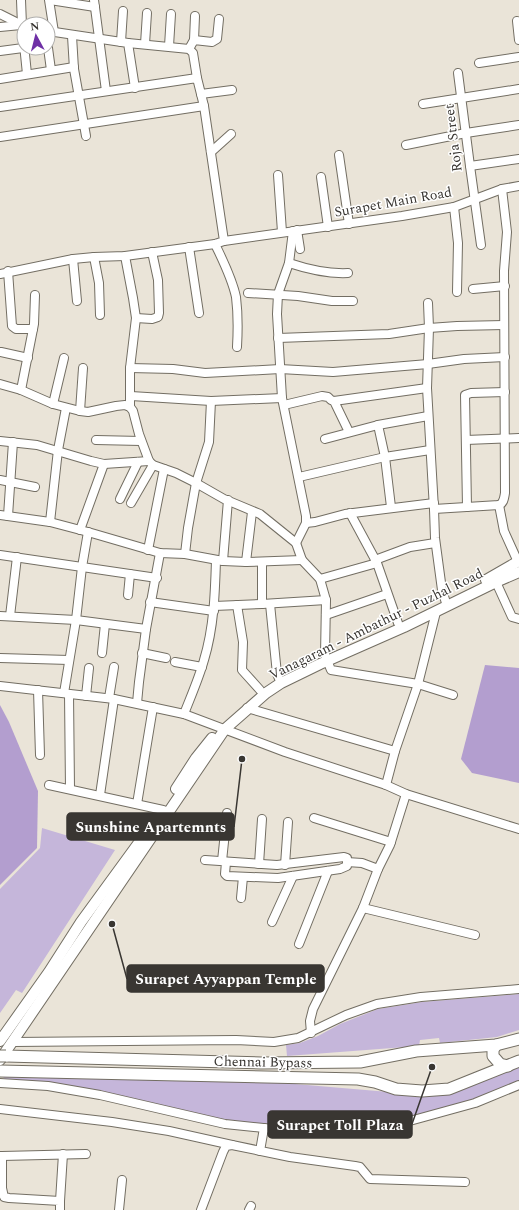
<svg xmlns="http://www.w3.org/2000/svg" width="519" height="1210" viewBox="0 0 519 1210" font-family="Spectral,serif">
  <rect width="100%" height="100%" fill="#eae4d8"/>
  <g fill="#c5b6da">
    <polygon points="42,828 115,850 22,993 16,990 0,1013 0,889 40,848"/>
    <polygon points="519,994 519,1030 497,1037 440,1043 439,1038 420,1040 419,1046 287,1056 286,1045 300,1043 318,1036 340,1024 378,1009 422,1002"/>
    <polygon points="519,1065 519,1082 473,1100 428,1113 346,1130 312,1129 226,1120 6,1080 2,1076 247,1080 424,1095"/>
  </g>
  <g fill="#b39ecf">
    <polygon points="485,665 519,668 519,783 472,773 461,759"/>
    <polygon points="0,705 9,722 38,791 37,848 0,885"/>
  </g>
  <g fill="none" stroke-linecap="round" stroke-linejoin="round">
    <defs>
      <g id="minor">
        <polyline points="21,0 22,25"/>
        <polyline points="49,0 54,32"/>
        <polyline points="50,0 95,7"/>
        <polyline points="94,0 106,91"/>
        <polyline points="0,14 22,25 27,74"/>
        <polyline points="517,21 519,40"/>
        <polyline points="0,27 21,25"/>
        <polyline points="48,31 128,43 135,88"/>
        <polyline points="72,36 74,69 86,136"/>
        <polyline points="194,40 195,16"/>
        <polyline points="121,42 123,11"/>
        <polyline points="128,43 189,49 193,53 197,78"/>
        <polyline points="145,44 147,13"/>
        <polyline points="169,46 171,14"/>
        <polyline points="48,48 51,70"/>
        <polyline points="189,49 194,40 212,42 217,39 219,19"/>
        <polyline points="0,51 23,48"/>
        <polyline points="479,63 519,57"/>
        <polyline points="458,73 470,166 481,245"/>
        <polyline points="0,79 74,67"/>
        <polyline points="201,94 232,90"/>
        <polyline points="423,104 519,89"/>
        <polyline points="0,107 197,78 204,106 224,241 215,244 125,256 94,257 73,259 0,274"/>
        <polyline points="0,137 204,106"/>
        <polyline points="406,145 466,133 519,125"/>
        <polyline points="211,152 231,134"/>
        <polyline points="339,155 349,224"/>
        <polyline points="470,166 519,159"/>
        <polyline points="278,175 282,232"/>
        <polyline points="321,177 328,227"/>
        <polyline points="454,207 458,243 457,292"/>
        <polyline points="297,230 300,249"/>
        <polyline points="293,231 289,263 278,294 277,314 282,398 306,516 306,523 296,543"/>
        <polyline points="224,241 402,216 454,207 502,189 519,186"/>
        <path d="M215,244C223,261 232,278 236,297C238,313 238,330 237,347"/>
        <polyline points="189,247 199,313"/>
        <polyline points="125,256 133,298 136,318 130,368 130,407"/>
        <polyline points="94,257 99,283 100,315"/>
        <polyline points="73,259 77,301"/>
        <path d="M289,263C307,269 328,274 348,273"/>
        <polyline points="8,271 12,326 16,329 33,329"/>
        <polyline points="473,289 505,286"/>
        <polyline points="248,293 298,296 332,301 353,301"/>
        <polyline points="428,303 429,328 427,388 434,509 435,538 442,590 447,606"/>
        <polyline points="136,318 152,319 158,317 159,313 158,280 152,252"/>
        <polyline points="278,338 389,334 429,328 457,326 504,325"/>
        <polyline points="1,352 28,358"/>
        <polyline points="130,368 173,369 205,373 280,369 333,372 428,364 464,359 505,357"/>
        <polyline points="0,384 21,390 53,404 80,411 88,412 116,406 125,405 130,407 133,411 139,434 149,461 153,465 176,473 196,483 224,499 260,514 296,543 302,560 320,579 326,600 325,655 331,670 418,684 453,695"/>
        <polyline points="21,390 34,324 35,295"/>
        <polyline points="131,396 211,401 282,398"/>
        <polyline points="334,401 427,388"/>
        <polyline points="53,404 64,358"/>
        <polyline points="284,405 322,396 328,397 331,400 334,401 349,432"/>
        <polyline points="80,411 83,368"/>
        <polyline points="378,425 385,457 391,507"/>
        <polyline points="325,439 378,425 428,416"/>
        <polyline points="96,440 141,441"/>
        <polyline points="466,440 519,438"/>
        <polyline points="0,441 37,445 91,461 104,464 149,461"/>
        <polyline points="299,477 385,457 430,450"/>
        <polyline points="0,480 35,487"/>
        <polyline points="120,499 138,462"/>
        <polyline points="131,503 153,465"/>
        <polyline points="499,505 504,531 518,562"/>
        <polyline points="467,507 465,395 471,393 505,392"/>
        <path d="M434,509L499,505C504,503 504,498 505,493L504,271L507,232L502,189"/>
        <polyline points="350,513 377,563 398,623"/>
        <polyline points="0,515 50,522 88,532 160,553 185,554 223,561 246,562 302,560"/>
        <polyline points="8,516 13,442"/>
        <polyline points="50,522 58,450 66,408"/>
        <polyline points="306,523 315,522 345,514 434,503"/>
        <polyline points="80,530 104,464"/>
        <polyline points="148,550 164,469"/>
        <polyline points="185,554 188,528 196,483 209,442 211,401"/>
        <polyline points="0,555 157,578"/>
        <polyline points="375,560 410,547 435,543"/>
        <polyline points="223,561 228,500"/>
        <polyline points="246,562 252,512"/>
        <polyline points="262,562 262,604"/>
        <polyline points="320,579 377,563"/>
        <polyline points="496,582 512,617 519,619"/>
        <polyline points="128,595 130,574"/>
        <polyline points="150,602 214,611"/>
        <polyline points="270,604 277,674 281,683"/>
        <polyline points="237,605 243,642 242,670 260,690"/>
        <polyline points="214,606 262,604 326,600"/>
        <polyline points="326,615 387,594"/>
        <polyline points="0,616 76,620 146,629"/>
        <polyline points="10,616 17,557"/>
        <polyline points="102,653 105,624"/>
        <polyline points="142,653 166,658"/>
        <polyline points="0,658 69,660"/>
        <polyline points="175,662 202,667"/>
        <polyline points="0,686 114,699 184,714 285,752 386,785 406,794 519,829"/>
        <polyline points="38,690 40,755"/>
        <polyline points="64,693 76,620 82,567 88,532"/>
        <polyline points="69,694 70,789"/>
        <polyline points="86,696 89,668"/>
        <polyline points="109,698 114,667"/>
        <polyline points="137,703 139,682 146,629 160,553"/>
        <polyline points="247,708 395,751"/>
        <path d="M184,714C191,696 199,678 204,660C214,627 215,593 216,560"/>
        <polyline points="49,785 163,810"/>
        <polyline points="386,785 395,751 418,684 436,612"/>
        <polyline points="100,795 114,699"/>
        <polyline points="137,804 153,707"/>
        <polyline points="314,818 391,842"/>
        <polyline points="205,860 277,865 344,857 347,858 347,866 340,869 278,878 227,876 225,874 226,862"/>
        <polyline points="222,861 227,813"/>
        <polyline points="347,862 362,863 378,869"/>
        <polyline points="259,864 262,819"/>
        <polyline points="285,865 288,822"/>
        <polyline points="241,898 243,877"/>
        <polyline points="363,908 475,935"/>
        <polyline points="272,922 293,876"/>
        <polyline points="299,944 328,871"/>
        <polyline points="311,1033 310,1021 313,1009 363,908 378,869 390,845 406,794"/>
        <polyline points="13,1042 236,1040 274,1042 298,1038 346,1015 377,1004 421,997 519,989"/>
        <polyline points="0,1083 48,1086 100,1095 225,1124 313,1133 346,1133 368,1130 406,1122 475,1103 519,1085"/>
        <polyline points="0,1109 112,1122 169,1131 232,1145"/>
        <polyline points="260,1151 264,1128"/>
        <polyline points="0,1156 2,1156 2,1188 4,1197 9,1198 60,1201 60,1210"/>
        <polyline points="2,1156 86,1154"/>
        <polyline points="60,1201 63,1154"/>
        <polyline points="119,1210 122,1180"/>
        <polyline points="201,1210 223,1152 226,1146 232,1145 290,1157 355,1166 360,1167 370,1179 465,1182"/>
        <polyline points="249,1210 251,1206"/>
      </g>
      <g id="major">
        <polyline points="486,580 519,561"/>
        <polyline points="176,789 196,758 212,738"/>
        <polyline points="0,1041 49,972 81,922 154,822"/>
        <polyline points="0,1060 225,729 266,693 281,683 320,664 404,627 496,582 519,572"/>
      </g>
      <g id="highway">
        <polyline points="496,1045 493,1050 493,1056 500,1064 508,1066"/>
        <polyline points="6,1056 261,1063 360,1062 416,1051 496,1045 519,1039"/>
        <polyline points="0,1071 358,1079 375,1082 396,1089 422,1091 449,1089 519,1061"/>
      </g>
    </defs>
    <use href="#minor" stroke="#736e63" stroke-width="10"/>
    <use href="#major" stroke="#736e63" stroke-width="12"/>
    <use href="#highway" stroke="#736e63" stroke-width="13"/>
    <use href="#minor" stroke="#fff" stroke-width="8"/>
    <use href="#major" stroke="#fff" stroke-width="10"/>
    <use href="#highway" stroke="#fff" stroke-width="11"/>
    <defs>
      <polyline id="highway-bridge" points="0,1056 6,1056"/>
    </defs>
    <use href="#highway-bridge" stroke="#736e63" stroke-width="13" stroke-linecap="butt"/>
    <use href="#highway-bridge" stroke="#fff" stroke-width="11"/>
  </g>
  <g text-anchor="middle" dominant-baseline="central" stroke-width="3" stroke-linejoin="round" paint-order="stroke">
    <g font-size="14" fill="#393632" stroke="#fff">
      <text transform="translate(453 138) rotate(-97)">Roja Street</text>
      <text transform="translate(393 202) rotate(-10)">Surapet Main Road</text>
      <text transform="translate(376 624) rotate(-26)">Vanagaram - Ambathur - Puzhal Road</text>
      <text transform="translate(263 1062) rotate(1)">Chennai Bypass</text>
    </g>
  </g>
  <path fill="none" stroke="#393632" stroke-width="1.5" d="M242 759L234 827M112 924L127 979M432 1067L412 1124"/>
  <g fill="#393632" stroke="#fff" stroke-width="1.5">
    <circle cx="242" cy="759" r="4"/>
    <circle cx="112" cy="924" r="4"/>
    <circle cx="432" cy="1067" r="4"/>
  </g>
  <g fill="#393632" stroke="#393632" stroke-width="1.5">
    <rect x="67" y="813" width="167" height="27" rx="4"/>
    <rect x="127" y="965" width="197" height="27" rx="4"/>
    <rect x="268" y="1111" width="144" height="27" rx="4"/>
  </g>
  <g font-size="15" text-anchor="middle" font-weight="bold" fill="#fff">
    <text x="151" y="832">Sunshine Apartemnts</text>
    <text x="226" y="984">Surapet Ayyappan Temple</text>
    <text x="340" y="1130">Surapet Toll Plaza</text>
  </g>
  <g transform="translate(36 36) rotate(353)"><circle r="19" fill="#ffffff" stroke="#b0afad"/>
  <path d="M0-3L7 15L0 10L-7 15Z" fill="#6f30a6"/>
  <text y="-6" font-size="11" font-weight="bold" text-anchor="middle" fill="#393632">N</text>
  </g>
</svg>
